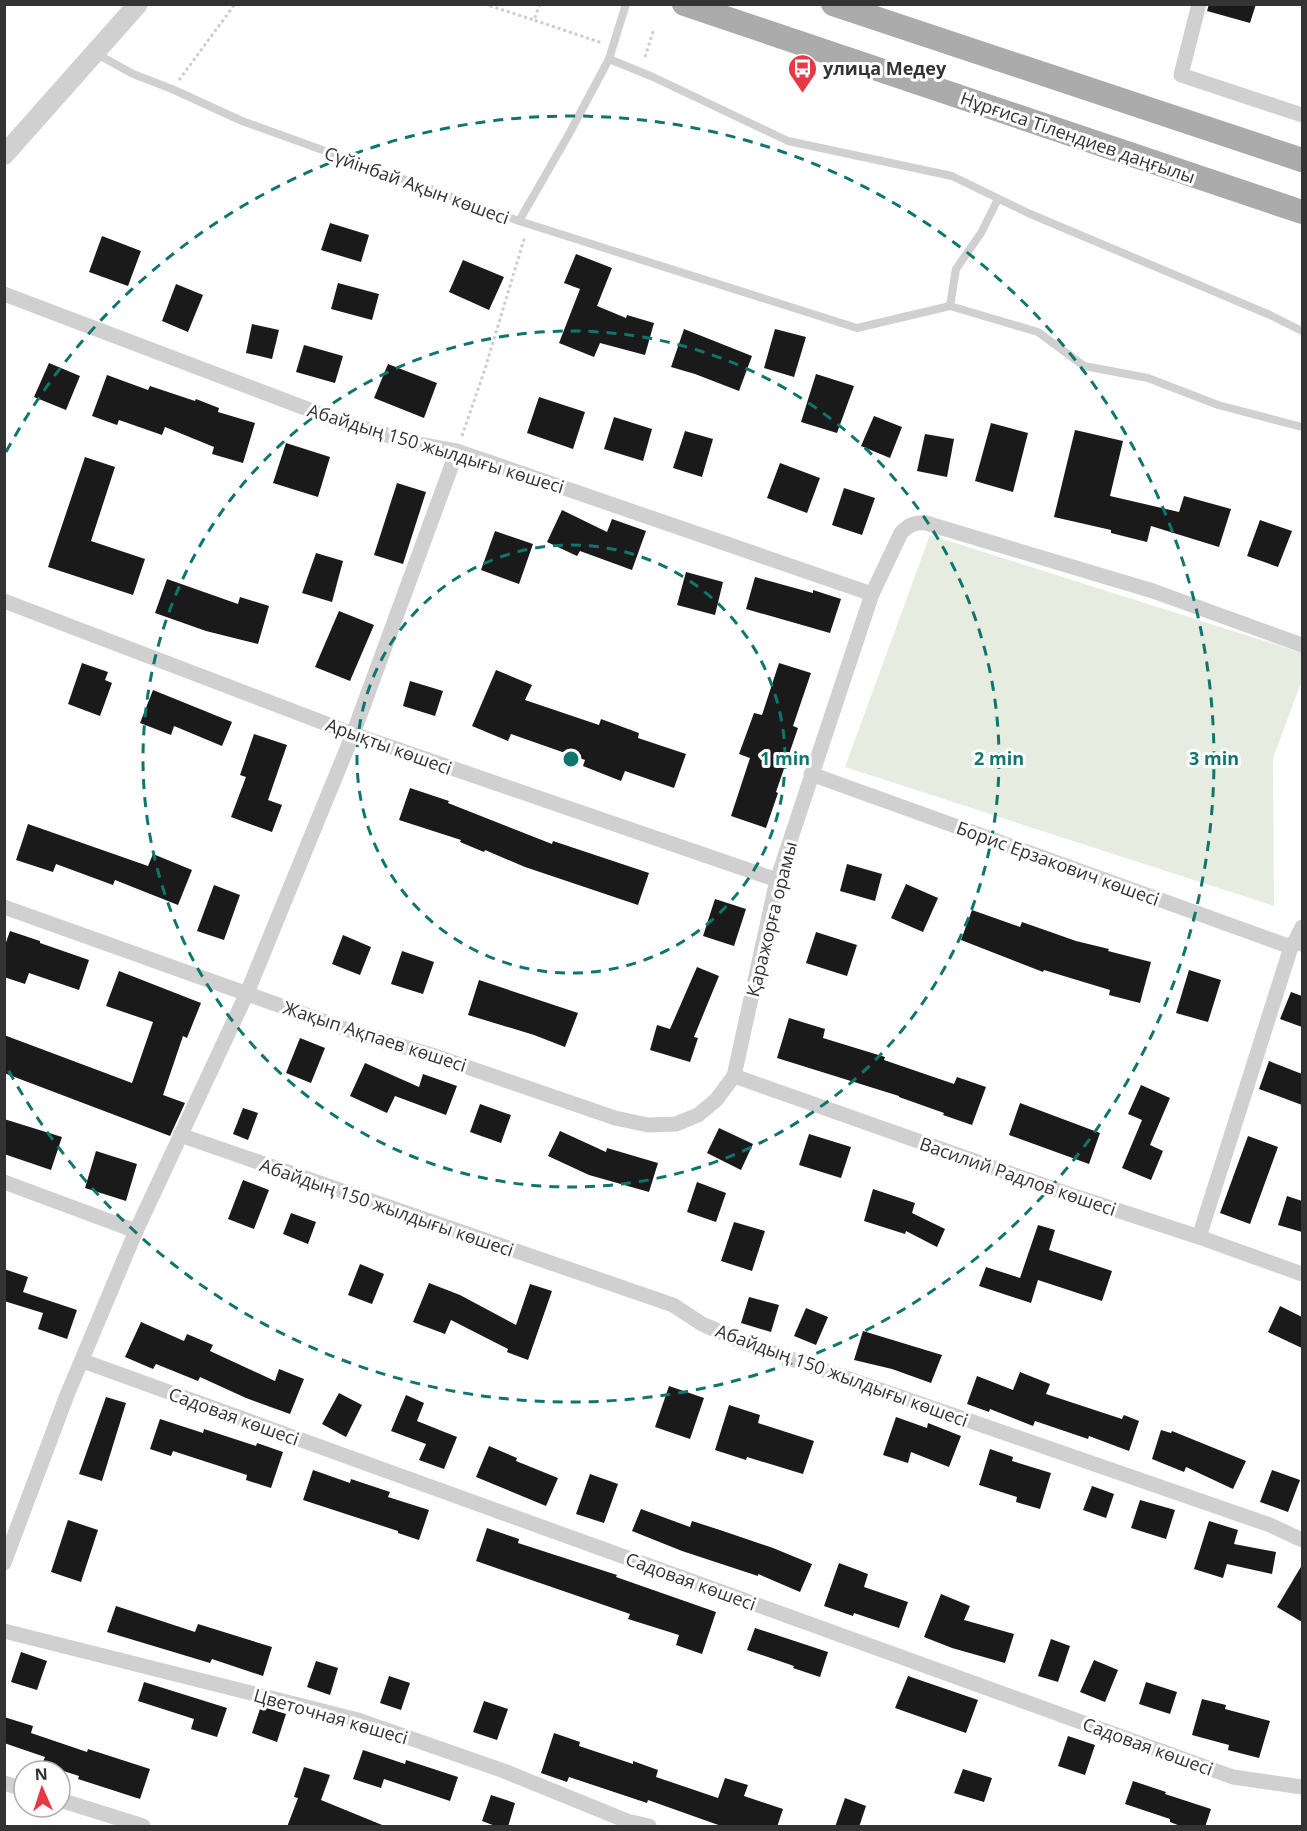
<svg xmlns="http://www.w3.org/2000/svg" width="1307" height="1831" viewBox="0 0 1307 1831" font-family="'Open Sans',sans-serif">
  <rect width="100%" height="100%" fill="#fff"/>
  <polygon fill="#e6ecdf" points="930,535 1302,653 1302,680 1273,758 1274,906 845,767"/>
  <g fill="#1a1a1a">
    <polygon points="1209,4 1256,4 1250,23 1207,11"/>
    <polygon points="330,223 369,235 361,262 321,250"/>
    <polygon points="102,236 141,251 128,286 89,272"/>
    <polygon points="576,254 612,268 597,306 626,318 627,315 654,323 645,355 600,343 594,357 559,343 580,289 564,283"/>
    <polygon points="463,260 504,277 489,310 449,292"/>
    <polygon points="338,283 379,294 372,320 331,309"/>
    <polygon points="176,284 203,295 188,332 162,321"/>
    <polygon points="252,324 279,330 272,359 246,353"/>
    <polygon points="684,329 752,356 739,391 695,374 671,367"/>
    <polygon points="775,329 806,337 794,377 764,368"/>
    <polygon points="304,345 343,356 335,383 296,372"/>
    <polygon points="49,363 80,376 66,410 34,397"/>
    <polygon points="388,364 437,383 424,418 374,398"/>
    <polygon points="816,374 854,386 837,433 801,422"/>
    <polygon points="107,375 148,390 150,386 195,401 196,399 219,408 218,412 255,423 243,463 212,454 214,447 165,427 162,435 119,420 117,425 92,416"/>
    <polygon points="539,397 585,412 573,449 527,433"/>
    <polygon points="874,416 902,427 890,458 861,446"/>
    <polygon points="614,417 652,429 643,461 604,449"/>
    <polygon points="991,423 1028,433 1013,492 975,481"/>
    <polygon points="1075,430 1123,441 1110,496 1179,512 1184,496 1231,509 1219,547 1151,526 1147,542 1111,533 1111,530 1054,517"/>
    <polygon points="685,431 713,439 702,477 673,468"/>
    <polygon points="925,434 954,439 947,477 917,471"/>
    <polygon points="286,443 330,457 318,497 273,483"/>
    <polygon points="85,457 115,467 91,541 145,559 133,595 48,567"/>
    <polygon points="780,463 820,478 807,513 767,498"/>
    <polygon points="397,483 426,492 403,564 374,555"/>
    <polygon points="844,488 875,498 862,535 832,525"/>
    <polygon points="562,510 607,532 612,519 646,531 632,570 580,551 577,556 547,542"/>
    <polygon points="1260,520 1292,531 1278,567 1247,556"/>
    <polygon points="495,531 533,544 519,584 481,570"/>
    <polygon points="316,553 343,561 332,602 302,593"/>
    <polygon points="686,572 723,582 715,615 677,605"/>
    <polygon points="755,577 813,593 813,590 841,599 830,633 746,609"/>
    <polygon points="167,579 238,604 240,597 269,606 258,644 206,631 155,613"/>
    <polygon points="339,611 374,625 350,681 315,667"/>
    <polygon points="82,663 108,672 105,680 112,683 100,716 68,704"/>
    <polygon points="779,663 811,673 793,726 798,728 776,792 778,793 766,828 731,816 750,758 739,754 754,713 762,715"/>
    <polygon points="496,670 532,685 525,700 599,725 601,719 639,733 638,738 686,754 674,788 625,771 621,781 583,766 585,760 511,734 508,741 472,726"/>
    <polygon points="410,681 443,691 435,716 403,706"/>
    <polygon points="153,690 232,722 222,746 174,726 171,735 140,723"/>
    <polygon points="254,734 287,745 268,800 282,805 272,832 231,817 246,777 240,775"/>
    <polygon points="410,788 449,801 448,803 552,844 553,841 649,873 638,905 525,867 485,850 484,852 460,842 461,840 399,820"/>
    <polygon points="28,824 148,866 153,854 192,870 178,905 115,880 113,885 56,864 53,872 16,860"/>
    <polygon points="847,864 882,874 875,901 840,891"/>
    <polygon points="906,884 938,898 923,932 891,918"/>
    <polygon points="214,885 240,895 224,940 197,931"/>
    <polygon points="715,899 746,909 734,946 703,936"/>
    <polygon points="972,910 1020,927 1022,922 1076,941 1109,949 1108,951 1151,962 1140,1003 1109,995 1110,990 1044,970 1043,972 961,940"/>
    <polygon points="10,931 40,941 40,943 89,960 79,990 29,973 25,984 4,977 4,948"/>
    <polygon points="816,932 857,945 847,976 806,963"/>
    <polygon points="343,935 371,947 360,975 332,964"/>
    <polygon points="402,951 434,962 423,994 391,984"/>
    <polygon points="697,967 719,976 694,1037 698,1038 690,1062 650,1050 657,1025 670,1029"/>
    <polygon points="1189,970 1221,980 1208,1022 1176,1013"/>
    <polygon points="119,971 201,1003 187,1038 183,1036 163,1095 185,1103 170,1136 4,1073 4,1035 132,1083 153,1022 106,1006"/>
    <polygon points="479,980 578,1013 565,1047 534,1035 468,1015"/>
    <polygon points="1291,992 1302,996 1302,1027 1280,1019"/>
    <polygon points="789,1018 825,1029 823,1038 885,1057 884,1060 954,1084 957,1077 986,1087 972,1125 943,1115 944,1113 899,1097 899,1096 777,1058"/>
    <polygon points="300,1038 325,1048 311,1083 286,1073"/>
    <polygon points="1269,1061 1302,1074 1302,1105 1259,1089"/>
    <polygon points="365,1063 419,1087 423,1074 457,1086 446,1115 395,1096 387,1113 350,1096"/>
    <polygon points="1141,1085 1170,1098 1150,1145 1163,1151 1151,1180 1122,1168 1142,1120 1128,1114"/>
    <polygon points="1020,1103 1100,1133 1089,1164 1009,1135"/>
    <polygon points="480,1104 511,1115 501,1143 470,1132"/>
    <polygon points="243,1108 258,1113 248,1140 233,1134"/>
    <polygon points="4,1119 62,1137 51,1170 4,1154"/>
    <polygon points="719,1128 753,1144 741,1170 707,1153"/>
    <polygon points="560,1131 606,1152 607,1148 658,1163 649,1192 589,1175 548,1156"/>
    <polygon points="809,1134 851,1147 841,1178 799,1165"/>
    <polygon points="1248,1136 1278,1147 1250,1224 1220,1213"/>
    <polygon points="96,1151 137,1164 126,1201 85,1188"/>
    <polygon points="243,1180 269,1190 254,1229 228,1219"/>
    <polygon points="697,1182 726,1193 716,1222 687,1212"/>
    <polygon points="873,1189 915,1203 912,1213 945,1229 937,1247 906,1231 905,1234 864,1221"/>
    <polygon points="1287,1196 1302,1201 1302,1232 1278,1225"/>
    <polygon points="291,1213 316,1222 308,1244 283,1234"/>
    <polygon points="734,1222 765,1231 752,1271 721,1261"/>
    <polygon points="1038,1225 1055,1230 1049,1250 1112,1271 1102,1301 1038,1280 1031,1303 979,1286 986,1267 1020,1278"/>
    <polygon points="360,1264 384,1274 372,1304 348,1295"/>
    <polygon points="4,1269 28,1277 23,1292 77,1310 67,1339 38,1329 43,1313 4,1301"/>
    <polygon points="429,1283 460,1295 516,1325 530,1284 552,1291 528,1360 507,1352 508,1349 451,1320 445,1334 413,1322"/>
    <polygon points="749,1297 779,1305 771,1332 741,1323"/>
    <polygon points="1280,1306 1302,1317 1302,1348 1268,1332"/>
    <polygon points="806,1308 828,1317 816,1345 794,1336"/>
    <polygon points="141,1322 184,1341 187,1334 213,1345 210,1351 275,1381 279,1369 304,1379 290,1414 246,1398 200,1377 198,1381 156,1364 153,1369 125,1357"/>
    <polygon points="863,1331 942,1355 931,1383 892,1369 854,1360"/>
    <polygon points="1020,1372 1050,1384 1046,1394 1122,1419 1124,1415 1139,1421 1129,1451 1089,1436 1088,1439 1035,1421 1033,1426 990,1409 989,1412 967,1404 977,1376 1013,1390"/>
    <polygon points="669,1386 704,1398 690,1439 655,1427"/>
    <polygon points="339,1393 362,1405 346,1437 322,1424"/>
    <polygon points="406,1395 424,1403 417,1421 457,1437 444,1469 419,1460 426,1444 391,1431"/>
    <polygon points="106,1397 126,1403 102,1481 79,1474"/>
    <polygon points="729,1405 760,1415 758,1423 814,1441 803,1474 747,1457 746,1460 715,1450"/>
    <polygon points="896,1417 927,1428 928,1423 961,1436 949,1467 911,1452 908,1463 883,1455"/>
    <polygon points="160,1419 203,1433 204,1429 256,1446 257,1443 283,1452 271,1488 246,1480 247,1475 173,1451 171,1456 150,1449"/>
    <polygon points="1161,1430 1171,1433 1172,1431 1246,1461 1233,1489 1186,1467 1184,1472 1152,1459"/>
    <polygon points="489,1446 517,1458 516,1461 558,1478 546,1506 476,1477"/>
    <polygon points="990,1449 1013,1457 1012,1461 1051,1473 1040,1509 1016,1502 1017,1497 979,1485"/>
    <polygon points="313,1470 350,1483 351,1479 390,1492 388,1497 429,1510 419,1540 398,1533 398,1531 303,1500"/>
    <polygon points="1272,1470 1300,1480 1288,1512 1260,1502"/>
    <polygon points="590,1474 618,1484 604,1523 576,1514"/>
    <polygon points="1092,1486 1114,1494 1106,1518 1083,1510"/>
    <polygon points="1140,1500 1175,1510 1166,1539 1131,1528"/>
    <polygon points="641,1509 690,1527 692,1521 720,1530 773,1548 812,1564 800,1592 758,1574 758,1576 682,1551 632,1531"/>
    <polygon points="68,1520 98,1530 81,1582 51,1572"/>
    <polygon points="1209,1521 1238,1530 1234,1544 1276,1552 1272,1574 1227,1564 1223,1578 1194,1569"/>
    <polygon points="487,1528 519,1539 518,1543 617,1575 616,1577 716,1612 702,1654 676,1645 679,1635 628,1619 630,1614 476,1561"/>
    <polygon points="839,1563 868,1574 864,1587 908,1602 899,1628 854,1613 853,1616 824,1606"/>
    <polygon points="1302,1565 1302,1622 1277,1607"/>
    <polygon points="941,1594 970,1606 964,1620 1014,1634 1005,1663 952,1648 924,1637"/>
    <polygon points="116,1606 195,1632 198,1624 272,1647 263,1676 212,1659 210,1663 107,1632"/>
    <polygon points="755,1628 828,1652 820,1677 793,1668 794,1666 747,1650"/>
    <polygon points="1051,1639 1070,1646 1058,1682 1038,1676"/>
    <polygon points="21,1652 47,1661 37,1690 11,1682"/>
    <polygon points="1094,1660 1118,1670 1105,1702 1080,1692"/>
    <polygon points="316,1661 338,1668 330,1695 307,1687"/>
    <polygon points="389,1676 410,1683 401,1710 380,1703"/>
    <polygon points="908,1676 978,1700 966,1733 895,1708"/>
    <polygon points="144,1682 227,1708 217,1737 191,1729 194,1719 138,1701"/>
    <polygon points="1146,1682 1177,1692 1170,1714 1139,1704"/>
    <polygon points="1202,1699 1226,1705 1225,1709 1270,1721 1259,1758 1228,1750 1229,1745 1192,1735"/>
    <polygon points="484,1701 508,1709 497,1740 473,1732"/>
    <polygon points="261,1706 286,1714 277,1742 252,1733"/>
    <polygon points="4,1717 33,1726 31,1733 87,1752 88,1749 150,1769 140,1799 78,1779 79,1776 42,1764 45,1757 4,1743"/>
    <polygon points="554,1733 580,1742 579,1746 633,1764 633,1761 658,1770 656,1777 718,1798 725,1778 748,1785 744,1796 783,1809 777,1827 724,1827 648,1800 647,1803 569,1777 567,1782 541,1773"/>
    <polygon points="1068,1736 1095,1745 1085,1775 1058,1766"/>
    <polygon points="363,1750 405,1764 406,1760 458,1777 450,1801 384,1779 381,1788 353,1779"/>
    <polygon points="304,1767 330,1775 321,1800 387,1827 287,1827 298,1798 294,1797"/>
    <polygon points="963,1769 992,1778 984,1802 954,1793"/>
    <polygon points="1133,1781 1166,1792 1165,1794 1211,1809 1205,1827 1183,1827 1170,1822 1170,1819 1125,1804"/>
    <polygon points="491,1795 515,1803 508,1827 498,1827 482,1821"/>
    <polygon points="845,1798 866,1806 859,1827 835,1827"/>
  </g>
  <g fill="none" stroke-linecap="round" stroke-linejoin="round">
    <g stroke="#cdcdcd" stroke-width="3" stroke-dasharray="3 3" stroke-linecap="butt">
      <polyline points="484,4 534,20"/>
      <polyline points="540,4 534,20 602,43"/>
      <polyline points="645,57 654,29"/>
      <polyline points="179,80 235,4"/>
      <polyline points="462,436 485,369 525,236"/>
    </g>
    <g stroke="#d0d0d0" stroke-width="8">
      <polyline points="95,53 133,74 172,89 242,121 519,221 569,134 609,59 626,4"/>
      <polyline points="609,59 653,77 788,141 952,176 1028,213 1270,315 1302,331"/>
      <polyline points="519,221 857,328 950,306 1038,332 1084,366 1148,378 1218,405 1302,427"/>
      <polyline points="950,306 956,269 981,233 998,199"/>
    </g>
    <g stroke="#d0d0d0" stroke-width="15">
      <polyline points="1199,4 1181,75 1302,115"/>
      <polyline points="4,294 339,421 414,443 457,451 872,594"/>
      <polyline points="4,601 353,734 777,880"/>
      <polyline points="811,774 1291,947 1295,941 1302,944"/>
      <path d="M4,907L354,1032L435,1056L615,1118L648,1125L676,1124L698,1115L716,1100L734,1076L777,880L872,594L901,533C909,525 914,522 926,523L1153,591L1302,645"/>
      <polyline points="1295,941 1302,927"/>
      <polyline points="734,1076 1074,1196 1199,1237 1302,1274"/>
      <polyline points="180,1135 673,1305 702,1324 748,1344 1270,1525 1302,1540"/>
      <polyline points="4,1182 136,1231"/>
      <polyline points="1199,1237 1291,947"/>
      <polyline points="83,1361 1233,1777 1302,1787"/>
      <polyline points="4,1563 67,1395 136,1231 247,993 353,734 457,451"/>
      <polyline points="4,1631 358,1720 504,1771 627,1821 649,1826"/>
      <polyline points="4,1783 24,1789"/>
      <polyline points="60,1800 143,1826"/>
    </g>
    <polyline stroke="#d0d0d0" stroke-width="20" points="4,155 138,4"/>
    <g stroke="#ababab" stroke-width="24">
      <polyline points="684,4 1302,212"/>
      <polyline points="833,4 1302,160"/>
    </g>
  </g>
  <g fill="none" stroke="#0f766e" stroke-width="3" stroke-dasharray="10 8">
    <circle cx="571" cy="759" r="214"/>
    <circle cx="571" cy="759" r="428"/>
    <path d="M6 452A643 643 0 1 1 6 1066"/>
  </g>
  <defs>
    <symbol id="bus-pin" viewBox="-11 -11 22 30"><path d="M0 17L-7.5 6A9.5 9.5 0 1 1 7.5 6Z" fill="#e63946" stroke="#fff"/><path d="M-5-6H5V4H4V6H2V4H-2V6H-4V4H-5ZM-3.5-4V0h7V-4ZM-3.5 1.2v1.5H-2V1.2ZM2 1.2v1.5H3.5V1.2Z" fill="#fff"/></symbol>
  </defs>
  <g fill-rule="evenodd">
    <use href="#bus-pin" x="786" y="52" width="33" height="45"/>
  </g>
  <g text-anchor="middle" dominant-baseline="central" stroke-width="6" stroke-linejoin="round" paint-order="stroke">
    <g font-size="18" font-weight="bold" fill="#333" stroke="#fff" text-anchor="start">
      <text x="823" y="68">улица Медеу</text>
    </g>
    <g font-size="18" fill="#333" stroke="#fff">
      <text transform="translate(1078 137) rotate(19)">Нұрғиса Тілендиев даңғылы</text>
      <text transform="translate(417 185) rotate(20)">Сүйінбай Ақын көшесі</text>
      <text transform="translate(436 448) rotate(17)">Абайдың 150 жылдығы көшесі</text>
      <text transform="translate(389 746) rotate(20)">Арықты көшесі</text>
      <text transform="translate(1058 863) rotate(20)">Борис Ерзакович көшесі</text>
      <text transform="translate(771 919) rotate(-76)">Қаражорға орамы</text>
      <text transform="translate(375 1036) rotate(18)">Жақып Ақпаев көшесі</text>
      <text transform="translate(1018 1176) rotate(19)">Василий Радлов көшесі</text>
      <text transform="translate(387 1207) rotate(19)">Абайдың 150 жылдығы көшесі</text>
      <text transform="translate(842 1375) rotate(20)">Абайдың 150 жылдығы көшесі</text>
      <text transform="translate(234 1416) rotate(20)">Садовая көшесі</text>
      <text transform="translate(691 1581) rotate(20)">Садовая көшесі</text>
      <text transform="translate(331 1716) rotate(16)">Цветочная көшесі</text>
      <text transform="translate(1148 1746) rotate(20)">Садовая көшесі</text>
    </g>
  </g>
  <circle cx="571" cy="759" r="9" fill="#0f766e" stroke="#fff" stroke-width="3"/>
  <g font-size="18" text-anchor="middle" font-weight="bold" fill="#0f766e" stroke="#fff" stroke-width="6" stroke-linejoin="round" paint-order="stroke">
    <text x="785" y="765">1 min</text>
    <text x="999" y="765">2 min</text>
    <text x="1214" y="765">3 min</text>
  </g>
  <rect width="1307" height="1831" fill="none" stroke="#333333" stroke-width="12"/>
  <g transform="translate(42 1789) rotate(357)"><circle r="28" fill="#ffffff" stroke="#adadad" stroke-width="1.5"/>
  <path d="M0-4.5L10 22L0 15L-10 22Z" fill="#e63946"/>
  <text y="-9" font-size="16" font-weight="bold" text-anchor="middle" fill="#333333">N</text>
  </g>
</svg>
